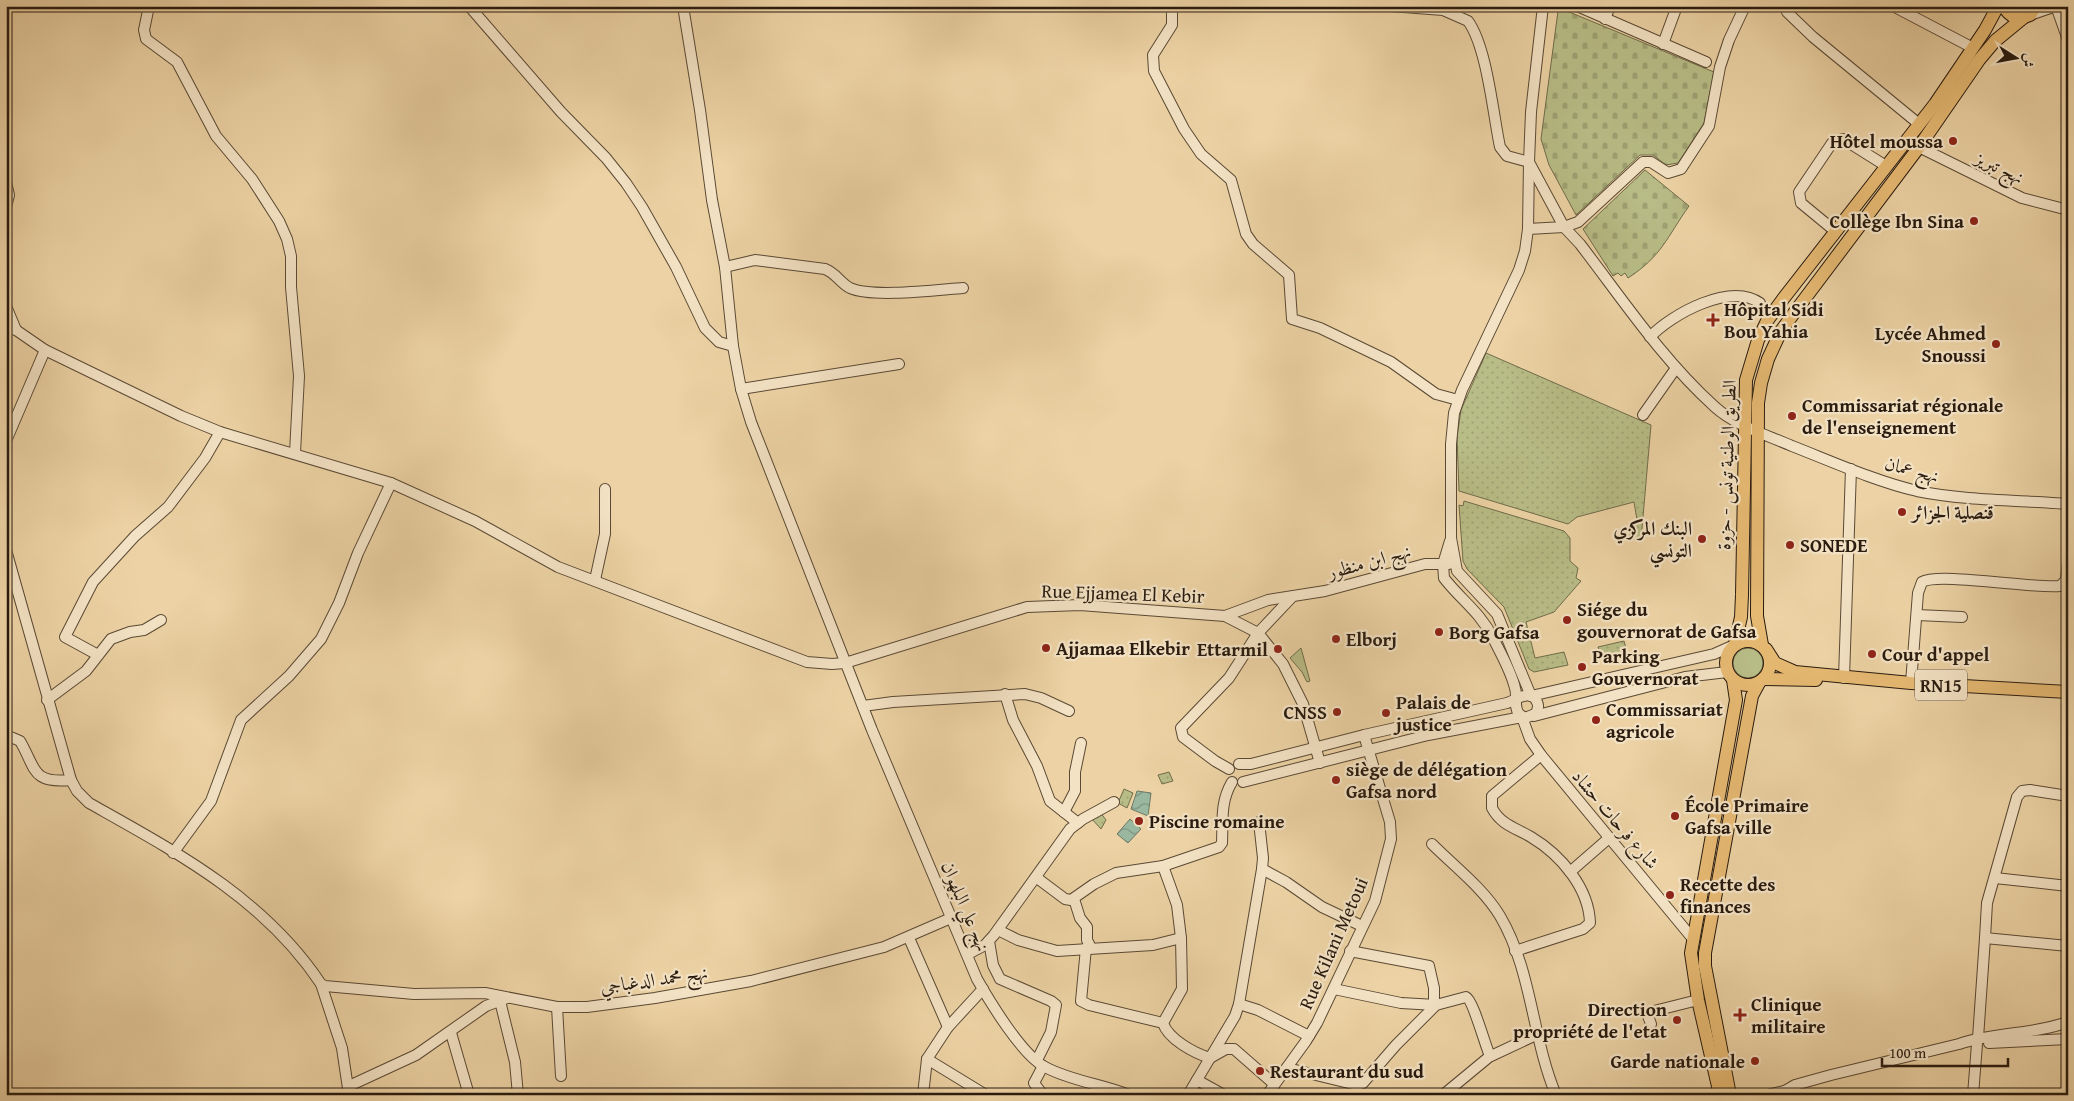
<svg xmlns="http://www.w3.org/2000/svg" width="2074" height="1101" viewBox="0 0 2074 1101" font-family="'Gentium Book Plus',Amiri,serif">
  <defs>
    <pattern id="cemetery-stones" width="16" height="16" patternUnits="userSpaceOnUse" patternTransform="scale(1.25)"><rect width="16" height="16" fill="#b8bc86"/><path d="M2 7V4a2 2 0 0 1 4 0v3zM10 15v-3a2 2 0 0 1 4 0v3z" fill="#9ea172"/></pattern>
    <pattern id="park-dots" width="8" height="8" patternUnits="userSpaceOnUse" patternTransform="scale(1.25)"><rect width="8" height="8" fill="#b8bc86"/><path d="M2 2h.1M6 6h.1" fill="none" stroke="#9ea172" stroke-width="1.8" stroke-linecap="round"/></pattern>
    <pattern id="water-waves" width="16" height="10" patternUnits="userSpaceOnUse" patternTransform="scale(1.25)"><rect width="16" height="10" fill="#9ab8a0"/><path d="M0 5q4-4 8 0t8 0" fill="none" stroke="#7e9581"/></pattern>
  </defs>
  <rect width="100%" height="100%" fill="#ecd2a4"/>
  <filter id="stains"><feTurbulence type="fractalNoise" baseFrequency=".004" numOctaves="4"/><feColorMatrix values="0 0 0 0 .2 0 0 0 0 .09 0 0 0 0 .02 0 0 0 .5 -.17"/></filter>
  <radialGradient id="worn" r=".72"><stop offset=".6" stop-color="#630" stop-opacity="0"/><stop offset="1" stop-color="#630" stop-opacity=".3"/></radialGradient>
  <g fill="#b8bc86" stroke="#706c4a">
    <circle cx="1748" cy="663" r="15"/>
    <polygon points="1301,648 1310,681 1307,682 1302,672 1290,658"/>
  </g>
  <g fill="url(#cemetery-stones)" stroke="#706c4a">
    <polygon points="1562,9 1714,72 1704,123 1678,163 1666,165 1653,155 1640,155 1576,215 1549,165 1541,139 1558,11"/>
    <path d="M1645,170L1689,206C1667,237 1662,256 1628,278L1625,273L1621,276L1618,273L1613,276L1583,229Z"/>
  </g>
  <g fill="url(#park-dots)" stroke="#706c4a">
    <polygon points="1486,353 1651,425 1641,540 1628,539 1637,520 1634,502 1577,517 1568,524 1459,491 1457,437 1461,410"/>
    <polygon points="1464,501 1564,531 1570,538 1570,561 1578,568 1576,578 1581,581 1554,612 1526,622 1535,658 1564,652 1568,665 1534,672 1529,669 1504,607 1467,569 1463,561 1459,505 1463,506"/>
    <polygon points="1624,641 1627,652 1601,658 1598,647"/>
    <polygon points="1169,772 1173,781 1162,784 1158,775"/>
    <polygon points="1124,789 1133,793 1127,808 1118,803"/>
    <polygon points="1100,812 1106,820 1101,829 1091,818"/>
  </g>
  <g fill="url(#water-waves)" stroke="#6d7966">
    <polygon points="1137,791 1151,793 1148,816 1131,809"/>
    <polygon points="1130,819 1141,829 1128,843 1117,834"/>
  </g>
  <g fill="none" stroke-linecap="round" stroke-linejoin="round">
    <defs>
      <g id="minor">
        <polyline points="149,6 144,30 146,39 177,62 216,136 252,179 279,221 287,239 291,256 291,287 299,376 295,453"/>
        <polyline points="469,6 561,112 606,158 626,183 642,207 676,267 705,328 719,342 733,346"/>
        <path d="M683,6L700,110L712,200L725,267L733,346L741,389L751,422L872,730L977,979C990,1002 1022,1055 1045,1067C1071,1081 1102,1084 1129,1095"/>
        <polyline points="1172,6 1172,25 1153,55 1154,71 1184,129 1201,154 1231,180 1246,234 1253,244 1289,275 1292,319 1320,328 1391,362 1436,394 1458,400"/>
        <path d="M1390,6L1443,10L1468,21C1487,47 1493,114 1500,147L1507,156L1529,162L1528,229L1525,251L1519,270L1462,390L1454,413L1451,444V538L1457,571L1497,614L1531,696L1714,654L1732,646"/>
        <path d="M1543,6L1531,112L1529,162L1564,227L1580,244C1623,300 1662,359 1715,407C1736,426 1767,435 1792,446C1833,462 1875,481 1917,491C1966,501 2018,500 2068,504"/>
        <polyline points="1577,6 1706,62"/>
        <polyline points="1893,6 1973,48"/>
        <polyline points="1787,12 1813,37 1919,124"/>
        <polyline points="2030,15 2056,6 2068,40"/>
        <polyline points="1605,19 1610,6"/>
        <polyline points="1663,44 1677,6"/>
        <polyline points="1919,147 2022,198 2068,210"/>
        <polyline points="6,182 9,195 6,207"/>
        <polyline points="1528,229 1564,227 1578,222 1643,162 1651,162 1668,173 1681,169 1709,126 1720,67 1729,40 1745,6"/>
        <polyline points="1835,231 1801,203 1799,192 1832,143 1843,139 1886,166"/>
        <path d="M725,267L755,260L825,269C836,273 840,283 850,288C872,298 936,290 963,288"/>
        <polyline points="6,306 16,330"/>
        <polyline points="6,326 16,330 45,350 181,416 220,432 391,483 475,521 558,567 807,662 832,664 845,663 1027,607 1080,605 1225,616 1258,633 1283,664 1303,704 1320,763"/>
        <path d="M1650,337C1672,314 1730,282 1760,303"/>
        <polyline points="741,389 899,364"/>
        <polyline points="1643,415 1676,368"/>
        <polyline points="6,441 45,350"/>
        <path d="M6,550L71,780L77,791L89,803C176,852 264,898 321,984L325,986L414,994L485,993L557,1007H587L655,998L751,981L884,947L951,918"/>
        <polyline points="595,580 605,534 605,489"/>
        <polyline points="1917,615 1962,617"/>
        <polyline points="1225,616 1268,600 1325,591 1425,564 1449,564"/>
        <polyline points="98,655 65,637 93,582 135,536 168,507 205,458 220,432"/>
        <polyline points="1844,678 1851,469"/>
        <path d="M1911,683L1918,593L1922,582C1939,572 2032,589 2060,586L2066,580L2068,561"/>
        <polyline points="1005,694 1013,720 1037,766 1050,801 1078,823"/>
        <polyline points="47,700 86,671 111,639 130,632 144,630 161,620"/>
        <polyline points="863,706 893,702 1025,694 1041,698 1069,711"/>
        <polyline points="1534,716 1685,677 1727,672"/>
        <path d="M6,735L20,741C36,768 31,784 71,780"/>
        <path d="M1239,764H1251L1364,735L1507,703C1516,700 1531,688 1537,702C1539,706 1538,710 1535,714L1525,718L1519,714C1513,706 1518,697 1515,688C1511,671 1501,654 1493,638C1481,613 1460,599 1444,578L1443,564L1450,541"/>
        <polyline points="1229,769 1215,761 1183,737 1181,728 1229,678 1258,633 1292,597"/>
        <polyline points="1243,782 1428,735 1522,717 1530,739 1541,755 1693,939"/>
        <polyline points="2068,796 2030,790 2022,791 2017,797 1987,903 1985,938 2068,946"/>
        <polyline points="1064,812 1075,791 1075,772 1081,743"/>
        <path d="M1432,844C1454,866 1484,889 1500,916C1532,970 1532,1038 1556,1095"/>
        <polyline points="173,853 211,801 241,720 289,676 321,639 339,603 358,553 391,483"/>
        <polyline points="1163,866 1177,905 1181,938"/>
        <polyline points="1262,869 1286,882 1322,907 1362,926"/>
        <polyline points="1570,872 1609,838"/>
        <path d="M1037,878L1065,899L1071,900L1094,884L1116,873L1163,866L1219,847L1222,843C1223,821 1220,802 1232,782"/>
        <polyline points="1995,878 2068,886"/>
        <polyline points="1074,899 1080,918 1087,927 1087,940 1091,948"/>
        <path d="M998,930L1018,940L1057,951L1153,945L1181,938L1182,989L1163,1023C1168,1039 1194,1053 1210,1058L1226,1049H1234L1274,1084"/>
        <polyline points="909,938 948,1027"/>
        <polyline points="989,941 993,965 1000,979 1051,1001 1056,1005 1051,1032 1037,1060"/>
        <polyline points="1086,948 1081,1001 1089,1005 1163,1023"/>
        <polyline points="1350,951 1429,966 1434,988 1434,1005"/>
        <path d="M1515,951L1583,929L1590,923C1589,888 1561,855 1531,837C1516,828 1501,825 1492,808V796L1541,755"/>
        <polyline points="968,954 985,945 994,935 1070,829 1083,819 1114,802"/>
        <polyline points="321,984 342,1048 349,1095"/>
        <polyline points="1334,989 1401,1003 1436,1005"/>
        <polyline points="500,1001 515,1062 518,1095"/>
        <polyline points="1239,1004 1258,1010 1309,1036"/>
        <polyline points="557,1007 561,1076"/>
        <polyline points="1651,1024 1648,1016 1650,1012 1698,1000"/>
        <polyline points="451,1033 469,1095"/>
        <polyline points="1978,1038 1985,938"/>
        <polyline points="1989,1043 2068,1039"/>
        <polyline points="927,1059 986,1095"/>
        <path d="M1287,1068L1357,1085L1363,1083L1396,1045L1436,1005L1466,997C1473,1000 1485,1045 1490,1056"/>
        <polyline points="1197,1080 1224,1095"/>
        <polyline points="349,1086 416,1055 486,1006 507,998"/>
        <polyline points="923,1095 927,1059 948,1027 983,989"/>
        <polyline points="1043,1095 1034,1083 1043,1066"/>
        <polyline points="1188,1095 1235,1016 1239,1004 1262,869 1263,858 1259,822"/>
        <polyline points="1267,1095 1306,1041 1317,1023 1375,901 1391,839 1390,822 1364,735"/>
        <polyline points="1443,1095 1489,1057 1538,1034"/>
        <polyline points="1767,1095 1784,1091"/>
        <path d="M1778,1095L1795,1085L1831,1075L1959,1044C1994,1032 2032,1035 2068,1022"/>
        <polyline points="1973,1095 1977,1044"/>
      </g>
      <g id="major">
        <path d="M2004,6C2009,18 2020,20 2030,15L2036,6"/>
        <circle cx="1748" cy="663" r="22"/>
        <polyline points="1735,644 1741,617 1742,595 1746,380 1758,340 1767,321 1783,299 1935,104 1985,30 1998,6"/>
        <polyline points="1762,645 1757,616 1758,403 1761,383 1768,359 1781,331 1794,313 1919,147 1979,60 1995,41 2023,18"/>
        <polyline points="1766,649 1775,663 1795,672 1911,683 2068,692"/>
        <polyline points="1763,679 1816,680"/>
        <polyline points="1720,1095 1698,1000 1691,953 1736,700 1733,680"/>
        <polyline points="1730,1095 1705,966 1705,953 1752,696 1759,683"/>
      </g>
    </defs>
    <use href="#minor" stroke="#5a4934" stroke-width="12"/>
    <use href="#major" stroke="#291b0f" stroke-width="14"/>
    <use href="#minor" stroke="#f3e2c4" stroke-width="10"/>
    <use href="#major" stroke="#e6b972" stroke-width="12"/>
  </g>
  <g fill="#8f2418" stroke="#f3e2c4" stroke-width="2">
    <circle cx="1953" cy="141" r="5"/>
    <circle cx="1974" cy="221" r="5"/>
    <path d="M1710.5 312.5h5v5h5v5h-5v5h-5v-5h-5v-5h5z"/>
    <circle cx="1996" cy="344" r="5"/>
    <circle cx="1792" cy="416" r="5"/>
    <circle cx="1902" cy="512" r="5"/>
    <circle cx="1702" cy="539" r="5"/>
    <circle cx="1790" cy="545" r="5"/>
    <circle cx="1567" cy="620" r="5"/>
    <circle cx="1439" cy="632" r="5"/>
    <circle cx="1336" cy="639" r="5"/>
    <circle cx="1046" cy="648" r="5"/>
    <circle cx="1278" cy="649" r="5"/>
    <circle cx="1872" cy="654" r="5"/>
    <circle cx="1582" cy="667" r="5"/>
    <circle cx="1337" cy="712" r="5"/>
    <circle cx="1386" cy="713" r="5"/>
    <circle cx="1596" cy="720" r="5"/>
    <circle cx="1336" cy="780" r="5"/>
    <circle cx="1675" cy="816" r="5"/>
    <circle cx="1139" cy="821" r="5"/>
    <circle cx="1670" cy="895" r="5"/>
    <path d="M1737.5 1007.5h5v5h5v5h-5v5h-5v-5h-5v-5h5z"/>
    <circle cx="1677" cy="1020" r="5"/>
    <circle cx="1755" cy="1061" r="5"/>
    <circle cx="1260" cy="1071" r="5"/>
  </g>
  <g text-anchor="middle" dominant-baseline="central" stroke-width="4.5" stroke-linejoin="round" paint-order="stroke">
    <rect fill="#f3e2c4" stroke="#665745" stroke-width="1" x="1915" y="669.5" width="52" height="31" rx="4"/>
    <g font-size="18" font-weight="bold" fill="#291b0f">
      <text x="1941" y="685">RN15</text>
    </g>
    <g font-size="19" font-weight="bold" fill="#291b0f" stroke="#f3e2c4" text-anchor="start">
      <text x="1943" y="141" text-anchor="end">Hôtel moussa</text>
      <text x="1964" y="221" text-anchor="end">Collège Ibn Sina</text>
      <text x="1724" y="309">Hôpital Sidi<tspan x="1724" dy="22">Bou Yahia</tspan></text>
      <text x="1986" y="333" text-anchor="end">Lycée Ahmed<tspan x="1986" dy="22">Snoussi</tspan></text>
      <text x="1802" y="405">Commissariat régionale<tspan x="1802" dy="22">de l'enseignement</tspan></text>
      <text x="1912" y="512">قنصلية الجزائر</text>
      <text x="1692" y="528" text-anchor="end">البنك المركزي<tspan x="1692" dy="22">التونسي</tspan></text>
      <text x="1800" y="545">SONEDE</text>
      <text x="1577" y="609">Siége du<tspan x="1577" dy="22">gouvernorat de Gafsa</tspan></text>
      <text x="1449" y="632">Borg Gafsa</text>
      <text x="1346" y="639">Elborj</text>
      <text x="1056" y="648">Ajjamaa Elkebir</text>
      <text x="1268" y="649" text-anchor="end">Ettarmil</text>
      <text x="1882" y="654">Cour d'appel</text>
      <text x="1592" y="656">Parking<tspan x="1592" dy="22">Gouvernorat</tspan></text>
      <text x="1396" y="702">Palais de<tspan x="1396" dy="22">justice</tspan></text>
      <text x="1606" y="709">Commissariat<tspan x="1606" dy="22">agricole</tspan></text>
      <text x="1327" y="712" text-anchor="end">CNSS</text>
      <text x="1346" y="769">siège de délégation<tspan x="1346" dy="22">Gafsa nord</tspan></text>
      <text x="1685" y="805">École Primaire<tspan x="1685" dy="22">Gafsa ville</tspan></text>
      <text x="1149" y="821">Piscine romaine</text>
      <text x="1680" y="884">Recette des<tspan x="1680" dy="22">finances</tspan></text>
      <text x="1751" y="1004">Clinique<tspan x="1751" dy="22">militaire</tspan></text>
      <text x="1667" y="1009" text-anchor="end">Direction<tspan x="1667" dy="22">propriété de l'etat</tspan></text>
      <text x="1745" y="1061" text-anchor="end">Garde nationale</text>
      <text x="1270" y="1071">Restaurant du sud</text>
    </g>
    <g font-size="19" fill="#291b0f" stroke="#f3e2c4">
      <text transform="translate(2000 167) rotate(26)">نهج تبريز</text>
      <text transform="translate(1726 465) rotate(-88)">الطريق الوطنية تونس - حزوة</text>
      <text transform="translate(1912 469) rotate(15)">نهج عمان</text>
      <text transform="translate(1369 561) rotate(-15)">نهج ابن منظور</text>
      <text transform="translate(1123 593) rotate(2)">Rue Ejjamea El Kebir</text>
      <text transform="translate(1616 819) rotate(50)">شارع فرحات حشاد</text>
      <text transform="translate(966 906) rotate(67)">نهج علي البلهوان</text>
      <text transform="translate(1333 943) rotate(-66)">Rue Kilani Metoui</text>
      <text transform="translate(654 979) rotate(-8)">نهج محمد الدغباجي</text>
    </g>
  </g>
  <rect width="2074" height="1101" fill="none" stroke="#ecd2a4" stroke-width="25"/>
  <rect x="8" y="8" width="2059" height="1086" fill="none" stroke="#291b0f" stroke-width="2.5"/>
  <rect x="12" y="12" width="2049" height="1076" fill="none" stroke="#291b0f"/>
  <g transform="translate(2016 58) rotate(101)" stroke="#f3e2c4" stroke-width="4" paint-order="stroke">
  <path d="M0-4L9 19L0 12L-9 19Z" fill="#291b0f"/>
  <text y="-8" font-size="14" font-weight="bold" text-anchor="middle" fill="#291b0f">ش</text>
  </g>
  <path d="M1882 1058v8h126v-8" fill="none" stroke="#291b0f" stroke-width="2.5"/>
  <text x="1889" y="1058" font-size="15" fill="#291b0f" stroke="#f3e2c4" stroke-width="4" paint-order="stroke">100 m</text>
  <rect width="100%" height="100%" filter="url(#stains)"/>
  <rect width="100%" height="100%" fill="url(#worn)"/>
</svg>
